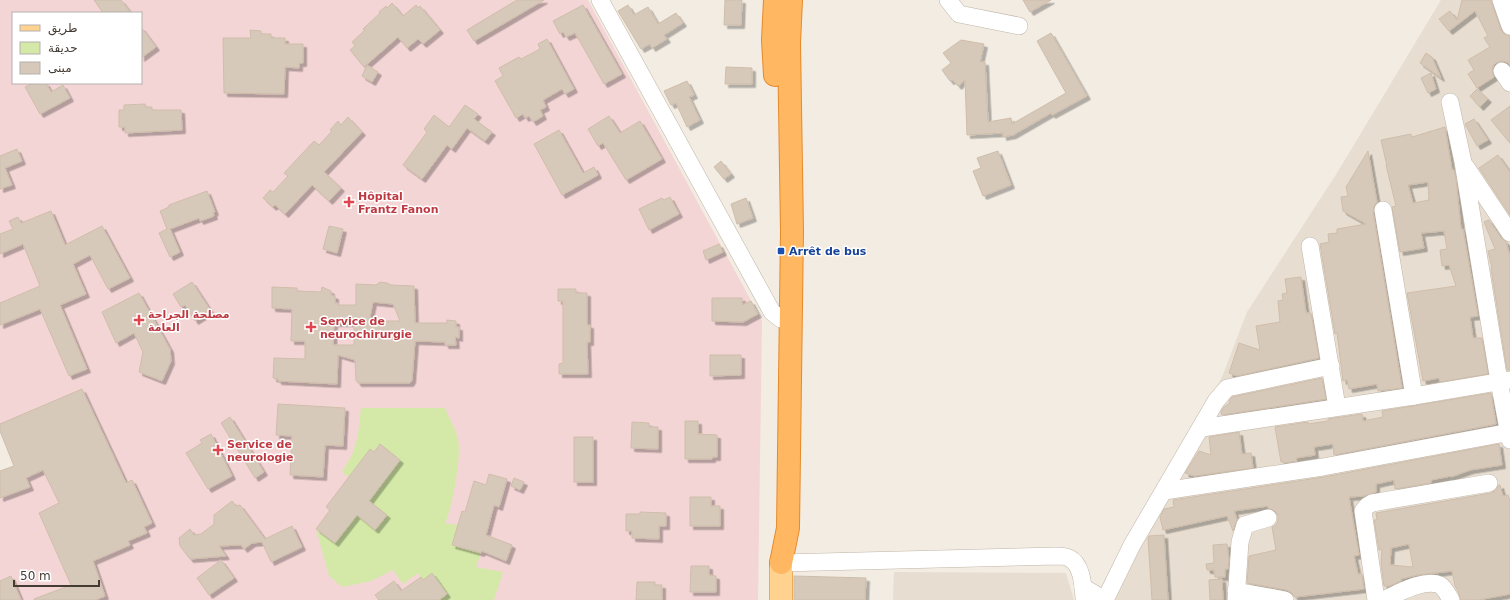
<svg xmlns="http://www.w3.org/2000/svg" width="1510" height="600" viewBox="0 0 1510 600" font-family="'DejaVu Sans','Noto Sans Arabic',sans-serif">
  <defs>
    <filter id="shadow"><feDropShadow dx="3.5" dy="3.5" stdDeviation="0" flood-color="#0004"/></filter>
  </defs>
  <rect width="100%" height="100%" fill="#f2ece2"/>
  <g fill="#e7ddd0">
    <polygon points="1441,0 1510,0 1510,600 1105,600 1164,491 1222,377 1247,312 1337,173"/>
    <polygon points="894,572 1066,573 1074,600 893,600"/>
  </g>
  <path fill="#f4d5d5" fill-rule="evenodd" d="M0,0H588L762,321L758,600H0V471L14,466L0,431ZM13,13H141V83H13Z"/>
  <path fill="#d4e9a8" d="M361,408H445C449,418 456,429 458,440C462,454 452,509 445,523L458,525L452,544L481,553L476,567L503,572L494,600H439L446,594L433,574L423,580L418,573L403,584L393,570L371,581L342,587L329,576L316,529L335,543L357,515L375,530L387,515L369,501L400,460L380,444L349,477L342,472L353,453L358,435Z"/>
  <g fill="#d7c9ba" stroke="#cfbdaa" fill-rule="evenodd" filter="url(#shadow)">
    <polygon points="94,0 121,0 131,13 103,13"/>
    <polygon points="517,0 544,0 474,41 467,30"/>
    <polygon points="725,0 742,0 741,25 724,25"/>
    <polygon points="1023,0 1051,0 1030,12"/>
    <polygon points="1462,0 1491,0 1501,30 1504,34 1510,36 1510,65 1507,62 1502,61 1496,63 1493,66 1492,71 1494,77 1477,88 1468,74 1474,70 1468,60 1490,47 1484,38 1488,36 1475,11 1449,31 1439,19 1450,11 1457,20"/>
    <polygon points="392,3 403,16 416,5 418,8 420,6 440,30 423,44 418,39 407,48 398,37 364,67 350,50 355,46 352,42 365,30 363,29 380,13 379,12 386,6 387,8"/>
    <polygon points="583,5 622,74 604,84 575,33 566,37 563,32 560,34 553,21"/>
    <polygon points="628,5 634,15 648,7 658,24 676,13 683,23 664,35 667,39 652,48 650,44 641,49 618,11"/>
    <polygon points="141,27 156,47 141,58"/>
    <polygon points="250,30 261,31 261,34 271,34 271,38 285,38 285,44 303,44 303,63 299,63 299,68 285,67 284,94 224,93 223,38 251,38"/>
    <polygon points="1051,33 1087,96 1052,115 1051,113 1013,135 1003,137 1003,133 967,135 965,80 958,86 953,80 950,81 942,70 951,63 943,53 961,40 984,44 980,62 985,62 988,122 1011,118 1012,124 1066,93 1037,41"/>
    <polygon points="547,39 574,89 565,94 562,89 543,100 546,107 540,110 543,116 533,122 529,116 525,118 523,114 516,118 495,81 503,76 499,68 519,57 521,59 540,49 538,44"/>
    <polygon points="1426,53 1432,57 1441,78 1420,63"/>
    <polygon points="367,65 378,72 372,82 362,76"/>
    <polygon points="726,67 752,68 752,84 725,84"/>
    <polygon points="1431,73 1436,89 1428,93 1421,78"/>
    <polygon points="687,81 694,95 689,97 700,120 687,127 676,103 671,105 664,91"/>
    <polygon points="33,83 46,83 51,92 63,85 70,98 40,114 25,87"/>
    <polygon points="1477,89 1488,99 1480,107 1470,96"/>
    <polygon points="145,104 146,107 152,107 152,110 181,110 182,130 125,133 125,127 119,127 119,110 124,110 124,105"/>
    <polygon points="465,105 478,114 474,119 492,132 485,141 467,128 452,149 447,145 422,179 403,165 427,132 424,129 434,115 449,127"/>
    <polygon points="1510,106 1510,143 1491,120"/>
    <polygon points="609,116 620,133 640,121 662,159 626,180 603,143 598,146 588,129"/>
    <polygon points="348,117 362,132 324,172 341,188 329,201 312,185 285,214 275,205 273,207 263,198 270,190 273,192 288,176 284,173 314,141 319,145 332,131 330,130 338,121 341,125"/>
    <polygon points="1474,119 1488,140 1477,146 1465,124"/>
    <path d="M1445,127L1452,170H1454L1456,179L1461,229H1463L1478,316L1470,317L1473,338H1482L1488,374L1440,382L1439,378L1423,381L1407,293L1456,286L1449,265L1442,266L1440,250L1447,249L1444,231L1421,233L1424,248L1400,252L1392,207L1396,206L1386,165L1387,166L1381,140L1411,134L1412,137ZM1428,182L1429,200L1413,203L1408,185Z"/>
    <polygon points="559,130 583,173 594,167 598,175 562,195 534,144"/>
    <polygon points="17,149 22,161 5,168 12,185 0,189 0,156"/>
    <polygon points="998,151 1011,185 983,196 973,171 981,168 977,158"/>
    <polygon points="1368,151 1377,202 1374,206 1373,212 1402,388 1378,391 1377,384 1349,389 1347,380 1343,381 1337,333 1335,334 1320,244 1329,242 1328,234 1337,233 1337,229 1366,224 1343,211 1341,197 1348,196 1346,187"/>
    <polygon points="1498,155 1510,172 1510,215 1479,168"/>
    <polygon points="721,161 731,174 724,179 714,167"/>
    <polygon points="207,191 215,212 213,212 214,216 200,221 199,218 170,229 180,252 170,257 159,233 167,229 160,211 169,207 169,205"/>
    <polygon points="670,197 679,214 649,230 639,209 662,198 664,200"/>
    <polygon points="746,198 753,218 737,224 731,204"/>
    <polygon points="51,211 65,245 102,226 130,278 108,289 90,255 73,264 86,294 60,305 87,369 69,376 40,309 0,325 0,303 40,286 23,244 0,254 0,234 13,229 9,221 18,217 21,223"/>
    <polygon points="1489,220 1502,239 1506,242 1510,256 1510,370 1507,370 1491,269 1492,268 1488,251 1495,249 1484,222"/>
    <polygon points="329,226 343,229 337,253 323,249"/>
    <polygon points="719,244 723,252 706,260 703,251"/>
    <polygon points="1301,277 1306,313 1311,313 1319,358 1237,376 1229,373 1239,343 1260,350 1256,326 1280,322 1278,301 1283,300 1282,294 1287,293 1285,279"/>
    <polygon points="192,282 211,311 195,321 185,305 181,307 173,294"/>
    <path d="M380,282L387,283L391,285L414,286L415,323H447V320L456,321V327H459V338L455,337L456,345H445V342L415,341L412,380L410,383H358L356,380L355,360L338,355L337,384L278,381V379L273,378L274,358L305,359V341H291L292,309L272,308V287L297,288V291L321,292L322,287L331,291V295L335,296V303H338V305H356V284L376,285ZM373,302L393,304L400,321H369ZM334,323H354V345H333Z"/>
    <polygon points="558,289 576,289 576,293 587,293 587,325 590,325 590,342 587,342 588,374 559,374 559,364 563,363 563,301 558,301"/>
    <polygon points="139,293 170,349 171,361 162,381 139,372 143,352 134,333 116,343 102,312"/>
    <polygon points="712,298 742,298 742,305 751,301 758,314 743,322 712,321"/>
    <polygon points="710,355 741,355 741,375 710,376"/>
    <polygon points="1322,378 1326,399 1222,415 1221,412 1224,407 1230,403 1229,401 1232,397"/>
    <polygon points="82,389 126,483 132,480 152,523 144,527 147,533 128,541 130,545 93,561 105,596 95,600 34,600 34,599 71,585 39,513 59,503 43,470 26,478 30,487 0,498 0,471 14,466 0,431 0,424"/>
    <polygon points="1491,393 1496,424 1334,455 1333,444 1314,447 1315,455 1296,458 1297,461 1283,463 1283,461 1281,462 1275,427 1308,422 1308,424 1328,421 1328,419 1362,414 1363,421 1383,417 1382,411"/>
    <polygon points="278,404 345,408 343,446 325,445 323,477 290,475 292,436 276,435"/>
    <polygon points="230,417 264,472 255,478 221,423"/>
    <polygon points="685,421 698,421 698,434 717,435 717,457 712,457 712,459 685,459"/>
    <polygon points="632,422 649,423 649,427 658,427 658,449 631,448"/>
    <polygon points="1239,432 1242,454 1251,453 1253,468 1194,476 1185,473 1199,451 1211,455 1209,437"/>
    <polygon points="211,434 232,476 208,489 186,453 202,443 200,440"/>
    <rect x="574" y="437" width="19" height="45"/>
    <polygon points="380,444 400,460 369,501 387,515 375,530 357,515 335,543 316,529 330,510 326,507 370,449 374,452"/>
    <polygon points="1499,444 1502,465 1470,470 1451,477 1451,476 1431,480 1431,483 1395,489 1394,480 1376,484 1376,492 1364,496 1349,497 1359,555 1354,556 1358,574 1362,574 1364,589 1295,597 1292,593 1287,590 1247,583 1249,556 1276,550 1272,527 1276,525 1278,521 1278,515 1275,511 1268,508 1268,506 1234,511 1237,519 1233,531 1227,516 1163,530 1160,517 1164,509 1174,507 1173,500 1324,477"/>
    <polygon points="489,474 507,479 499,507 494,505 486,535 512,545 506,561 482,551 481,553 452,545 462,511 465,512 474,481 486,485"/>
    <polygon points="514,478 524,482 520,490 511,486"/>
    <path d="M1499,485H1500L1503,496L1508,495L1510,501V594L1478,600H1461L1458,591L1455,586L1452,571L1417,575L1401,579V581L1389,586H1384L1381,563L1382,549L1379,550L1374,520H1377L1376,513L1491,493L1496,490ZM1409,544L1413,567L1390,565L1391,548Z"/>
    <polygon points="690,497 711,497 711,506 720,506 720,526 690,526"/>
    <polygon points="232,501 236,506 240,505 265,539 292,526 302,547 271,562 262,542 252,543 244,549 241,545 219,546 226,556 190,559 180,546 179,538 190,529 194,535 201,534 214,524 214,515"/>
    <polygon points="640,512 666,513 666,526 659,526 659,539 632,538 632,531 626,531 626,514 640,514"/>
    <polygon points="1164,535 1168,600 1152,600 1148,538 1149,536"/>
    <polygon points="1227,544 1229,560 1228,569 1225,569 1225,577 1215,577 1214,570 1207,570 1206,564 1214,563 1213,545"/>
    <polygon points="221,560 234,578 209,595 197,578"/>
    <polygon points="691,566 709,566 709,575 716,576 716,592 690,592"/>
    <polygon points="432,573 447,594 439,600 379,600 375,595 394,581 401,591 421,577 423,580"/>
    <polygon points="11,576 21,600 0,600 0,581"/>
    <polygon points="794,576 866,578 865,600 794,600"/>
    <polygon points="1222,579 1223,600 1210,600 1209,580"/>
    <polygon points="637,582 655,582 655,585 662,585 662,600 636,600"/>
  </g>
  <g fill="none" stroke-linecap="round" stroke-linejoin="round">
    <defs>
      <g id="minor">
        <polyline points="600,0 772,312 781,319 791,321"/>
        <polyline points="948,0 959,14 1019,26"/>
        <polyline points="1501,0 1510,26"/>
        <polyline points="1502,71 1510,83"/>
        <polyline points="1450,102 1463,162 1499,381 1510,440"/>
        <polyline points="1466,167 1510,233"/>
        <polyline points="1383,210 1414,396"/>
        <polyline points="1310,246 1337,407"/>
        <polyline points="1202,428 1414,396 1510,380"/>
        <polyline points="1164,491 1323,467 1510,432"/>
        <path d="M781,563L1056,556C1060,556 1065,556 1069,558C1082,564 1083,585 1084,598"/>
        <polyline points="1083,587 1105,600 1132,545 1216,401 1227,388 1331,366"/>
        <polyline points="1236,591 1285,600"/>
        <polyline points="1236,600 1240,542 1245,525 1268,518"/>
        <polyline points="1376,600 1363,511 1367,506 1372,503 1489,483"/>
        <path d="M1383,600C1397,594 1424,578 1440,585C1445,588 1448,595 1451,600"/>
      </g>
      <polyline id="major" points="781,600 781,563"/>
      <g id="highway">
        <polyline points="775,0 773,40 775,75"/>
        <polyline points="781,563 788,528 792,231 789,43 791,0"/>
      </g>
    </defs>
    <use href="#minor" stroke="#c1b5a8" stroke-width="18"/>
    <use href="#major" stroke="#e9ad5a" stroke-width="24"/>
    <use href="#highway" stroke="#e58a2a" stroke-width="24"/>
    <use href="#minor" stroke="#fff" stroke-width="17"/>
    <use href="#major" stroke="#ffd28f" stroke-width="22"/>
    <use href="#highway" stroke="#ffb861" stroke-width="22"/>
  </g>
  <g fill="#e0444e" stroke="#fff" stroke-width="1.5">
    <path d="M347 196h4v4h4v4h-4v4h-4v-4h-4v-4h4z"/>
    <path d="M137 314h4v4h4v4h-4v4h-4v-4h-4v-4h4z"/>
    <path d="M309 321h4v4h4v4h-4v4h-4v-4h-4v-4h4z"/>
    <path d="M216 444h4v4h4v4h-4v4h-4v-4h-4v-4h4z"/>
  </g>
  <rect fill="#1a4fb4" stroke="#fff" stroke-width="1.5" x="777" y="247" width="8" height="8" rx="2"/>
  <g text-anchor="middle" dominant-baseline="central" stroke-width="3" stroke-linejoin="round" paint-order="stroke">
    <g font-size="11" font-weight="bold" fill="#be3a42" stroke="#fff" text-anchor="start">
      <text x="358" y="196">Hôpital<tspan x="358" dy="13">Frantz Fanon</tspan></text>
      <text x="148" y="314">مصلحة الجراحة<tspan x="148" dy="13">العامة</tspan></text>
      <text x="320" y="321">Service de<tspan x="320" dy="13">neurochirurgie</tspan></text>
      <text x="227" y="444">Service de<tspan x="227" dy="13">neurologie</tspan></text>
    </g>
    <g font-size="11" font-weight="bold" fill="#164399" stroke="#fff" text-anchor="start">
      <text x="789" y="251">Arrêt de bus</text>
    </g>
  </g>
  <rect x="12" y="12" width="130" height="72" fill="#ffffff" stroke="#b4b1ad"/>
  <rect x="20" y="25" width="20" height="6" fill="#ffd28f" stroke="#b4b1ad"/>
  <text x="48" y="32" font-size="12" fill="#443b33">طريق</text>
  <rect x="20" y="42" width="20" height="12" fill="#d4e9a8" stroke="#b4b1ad"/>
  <text x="48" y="52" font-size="12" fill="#443b33">حديقة</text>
  <rect x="20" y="62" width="20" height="12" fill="#d7c9ba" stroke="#b4b1ad"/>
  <text x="48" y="72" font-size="12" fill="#443b33">مبنى</text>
  <path d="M14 580v6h85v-6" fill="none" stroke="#443b33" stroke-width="2"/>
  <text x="20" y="580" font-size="12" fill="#443b33" stroke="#ffffff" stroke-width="3" paint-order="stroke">50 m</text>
</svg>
